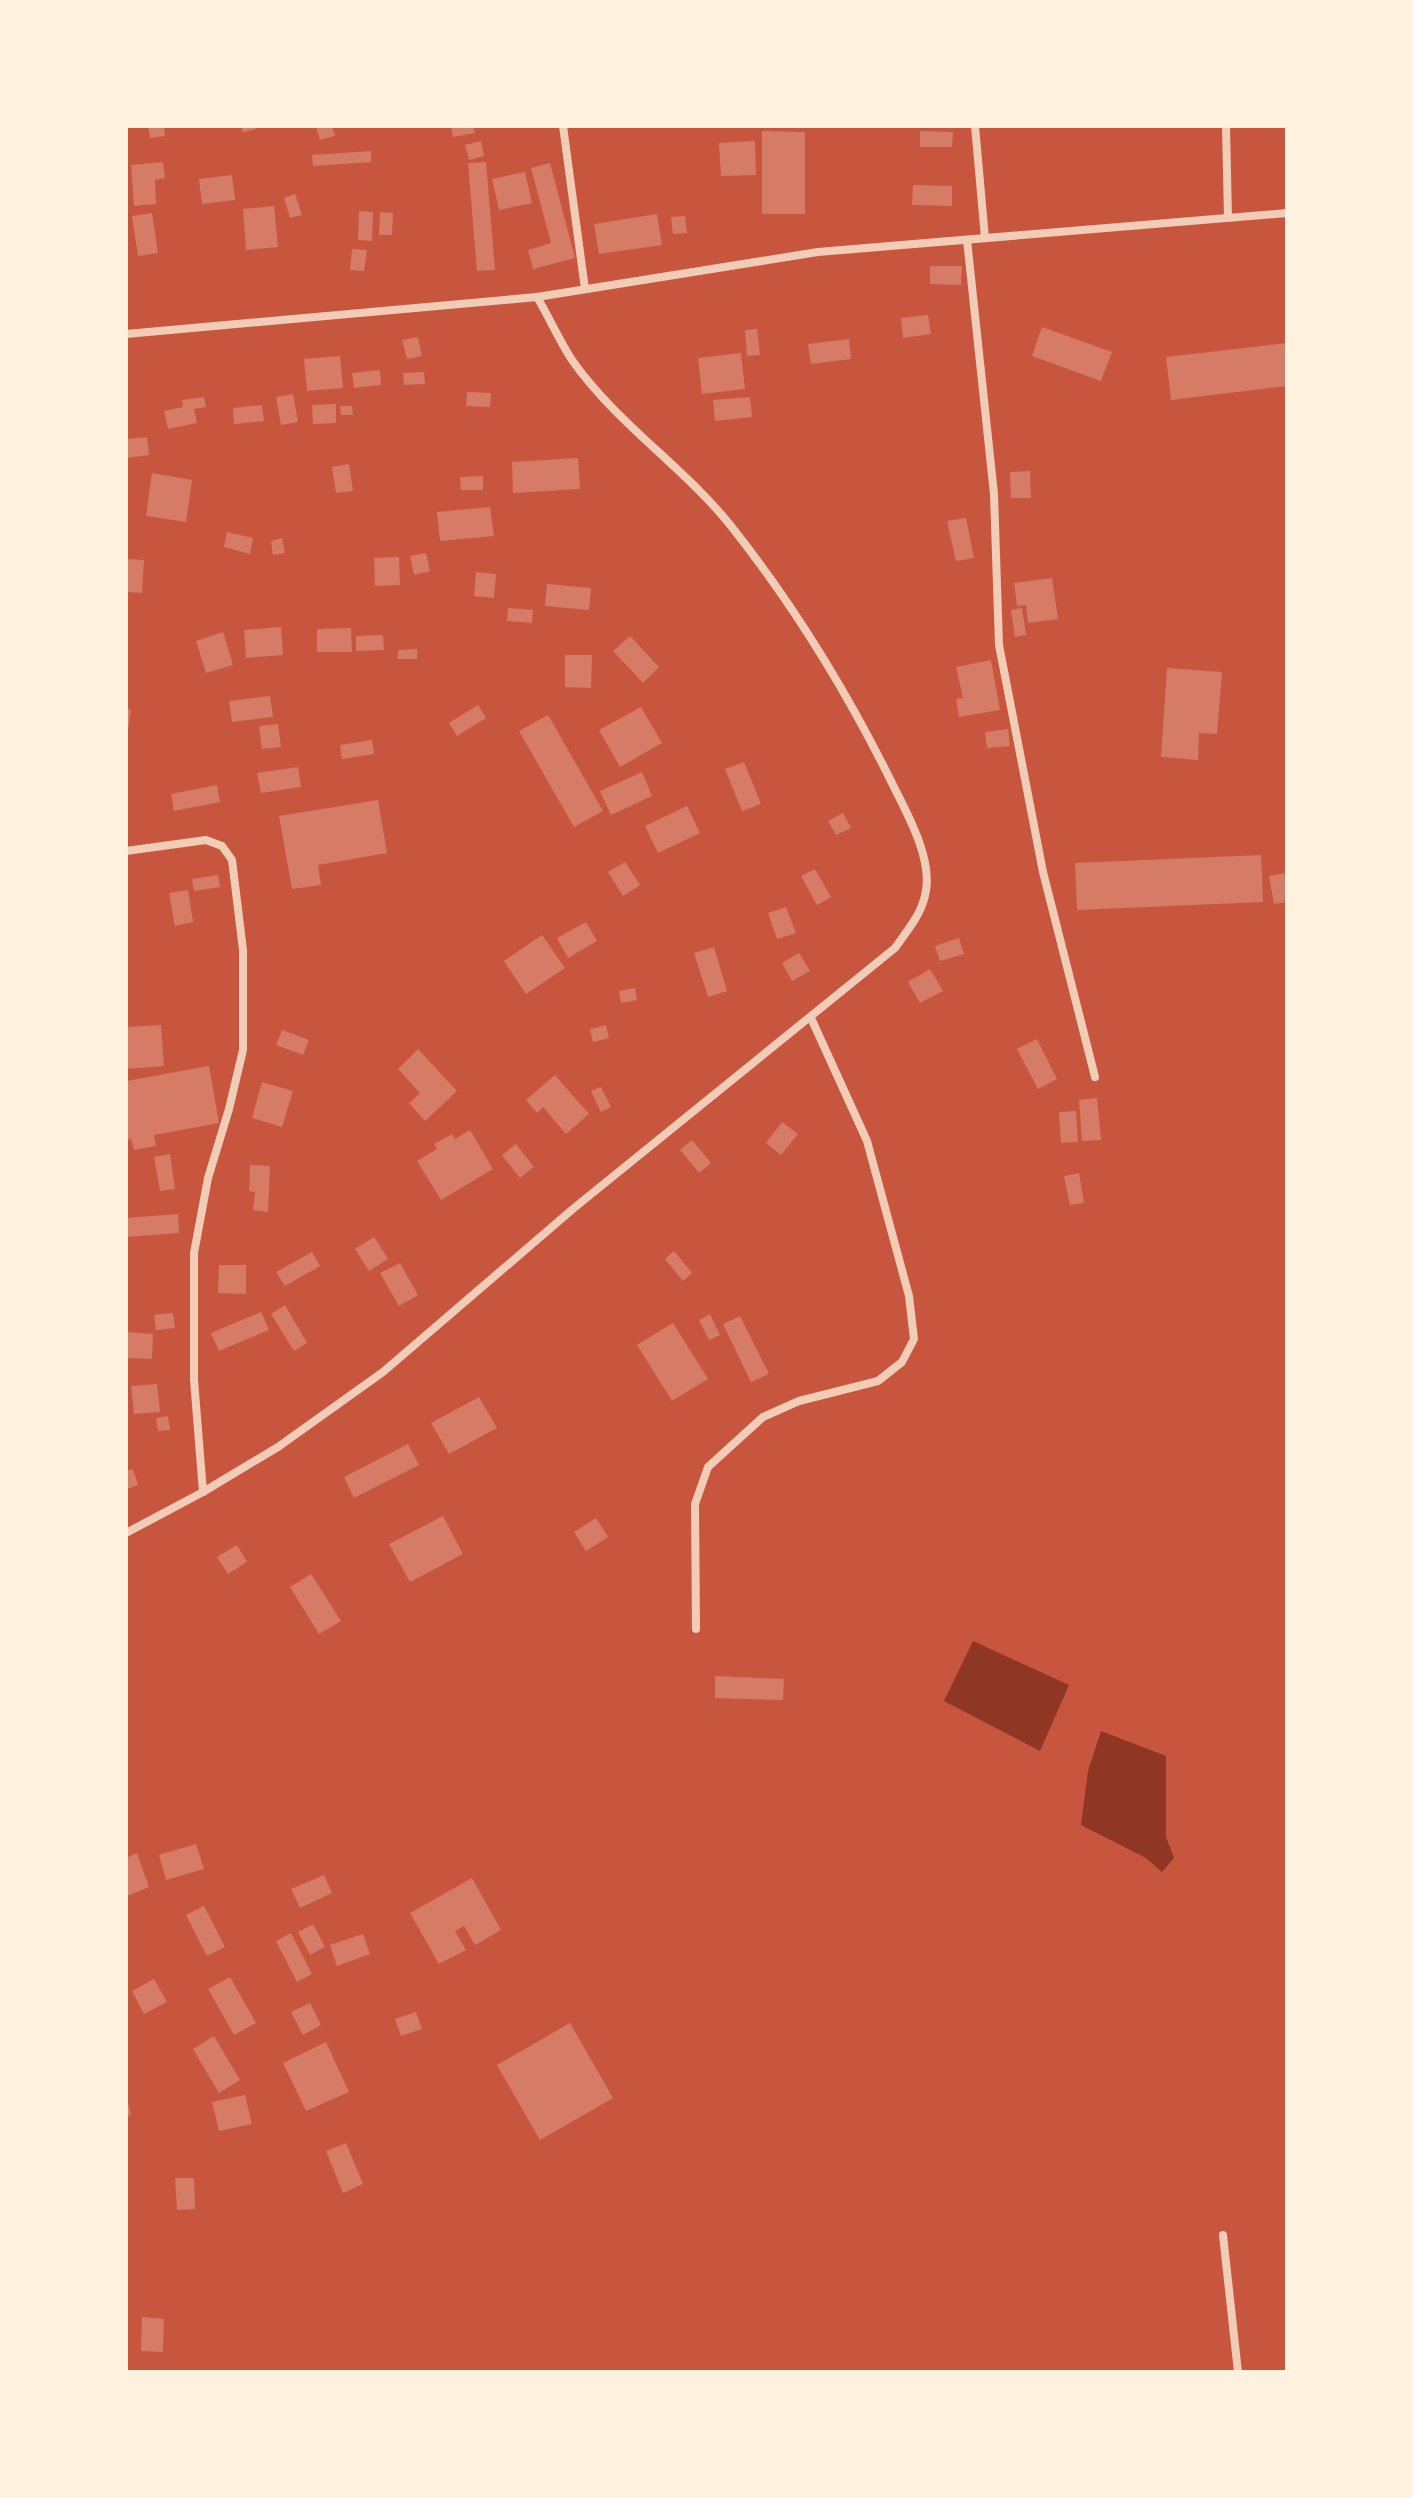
<svg xmlns="http://www.w3.org/2000/svg" width="1413" height="2498" viewBox="0 0 1413 2498" font-family="'IBM Plex Sans',sans-serif">
  <rect width="100%" height="100%" fill="#c8553d"/>
  <g fill="#8f3625">
    <polygon points="973,1641 1069,1685 1040,1751 944,1701"/>
    <polygon points="1101,1731 1166,1756 1166,1837 1174,1858 1162,1872 1146,1858 1081,1825 1088,1771"/>
  </g>
  <g fill="#d67c66">
    <polygon points="148,126 164,126 165,136 150,138"/>
    <polygon points="241,126 255,126 256,129 243,132"/>
    <polygon points="316,126 332,126 335,136 320,140"/>
    <polygon points="473,126 475,133 453,137 451,127"/>
    <polygon points="762,131 805,132 805,214 762,214"/>
    <polygon points="920,131 953,132 952,147 920,147"/>
    <polygon points="481,141 484,156 469,160 465,145"/>
    <polygon points="755,141 756,175 721,176 719,143"/>
    <polygon points="371,151 371,162 313,166 312,155"/>
    <polygon points="163,162 165,178 155,180 156,204 134,206 131,165"/>
    <polygon points="486,162 495,270 477,271 468,163"/>
    <polygon points="550,163 575,258 533,269 528,250 551,243 531,168"/>
    <polygon points="525,172 532,203 499,210 492,179"/>
    <polygon points="232,175 235,200 202,204 199,179"/>
    <polygon points="913,185 952,186 952,206 912,205"/>
    <polygon points="295,194 302,215 290,218 284,198"/>
    <polygon points="274,206 278,247 246,250 243,209"/>
    <polygon points="359,211 373,212 372,241 358,240"/>
    <polygon points="380,212 393,213 392,235 379,235"/>
    <polygon points="152,213 158,253 138,256 132,216"/>
    <polygon points="657,214 662,245 599,254 594,224"/>
    <polygon points="685,216 687,233 673,234 671,217"/>
    <polygon points="352,249 367,250 364,271 350,270"/>
    <polygon points="930,266 962,266 961,285 930,284"/>
    <polygon points="928,315 931,334 903,338 901,318"/>
    <polygon points="1042,327 1112,352 1101,381 1032,356"/>
    <polygon points="757,329 760,355 747,356 745,330"/>
    <polygon points="418,337 422,356 407,359 402,340"/>
    <polygon points="849,339 851,359 811,364 808,344"/>
    <polygon points="1287,343 1287,386 1171,400 1166,357"/>
    <polygon points="741,353 745,389 702,394 698,358"/>
    <polygon points="340,356 343,388 307,391 304,359"/>
    <polygon points="380,370 381,385 354,388 352,373"/>
    <polygon points="424,372 425,384 404,385 403,373"/>
    <polygon points="467,392 491,393 490,407 466,406"/>
    <polygon points="293,394 298,422 281,425 276,397"/>
    <polygon points="204,397 206,407 194,409 197,423 168,429 164,411 183,407 182,400"/>
    <polygon points="750,397 752,417 715,421 713,400"/>
    <polygon points="336,404 336,423 313,424 312,405"/>
    <polygon points="262,405 264,421 234,424 233,408"/>
    <polygon points="340,406 352,406 353,415 341,415"/>
    <polygon points="147,437 149,455 126,458 126,439"/>
    <polygon points="578,458 580,489 513,493 512,462"/>
    <polygon points="349,464 353,491 336,493 332,467"/>
    <polygon points="1030,471 1031,498 1011,498 1010,472"/>
    <polygon points="152,473 192,480 186,522 146,516"/>
    <polygon points="483,476 483,490 461,490 460,477"/>
    <polygon points="490,507 494,536 440,541 437,512"/>
    <polygon points="966,518 974,558 956,561 947,521"/>
    <polygon points="227,532 253,538 250,554 224,547"/>
    <polygon points="282,538 285,553 273,555 271,541"/>
    <polygon points="426,553 430,571 414,575 410,556"/>
    <polygon points="399,557 400,585 375,586 374,558"/>
    <polygon points="126,559 144,560 142,593 126,592"/>
    <polygon points="476,572 496,574 494,598 474,596"/>
    <polygon points="1052,578 1058,619 1028,623 1026,605 1017,606 1014,583"/>
    <polygon points="547,584 591,588 589,610 545,606"/>
    <polygon points="508,608 533,610 532,623 507,621"/>
    <polygon points="1022,608 1026,635 1015,637 1011,610"/>
    <polygon points="281,627 283,655 246,658 244,630"/>
    <polygon points="351,628 352,652 317,652 317,629"/>
    <polygon points="223,632 233,665 206,673 196,641"/>
    <polygon points="383,635 384,650 356,651 356,636"/>
    <polygon points="630,636 659,667 643,683 613,651"/>
    <polygon points="417,649 417,659 398,659 398,650"/>
    <polygon points="565,655 592,655 591,688 565,687"/>
    <polygon points="991,660 1000,710 959,717 956,699 963,698 956,667"/>
    <polygon points="1167,668 1222,672 1217,734 1199,733 1198,760 1161,757"/>
    <polygon points="270,696 273,717 232,722 229,701"/>
    <polygon points="478,705 486,718 457,736 449,723"/>
    <polygon points="641,707 662,743 620,767 599,730"/>
    <polygon points="126,709 131,710 128,730 126,730"/>
    <polygon points="548,715 603,811 574,827 519,731"/>
    <polygon points="278,724 281,747 262,749 259,726"/>
    <polygon points="1008,729 1010,746 987,748 985,732"/>
    <polygon points="372,740 374,754 342,759 340,745"/>
    <polygon points="744,762 761,804 742,811 725,769"/>
    <polygon points="298,767 301,787 261,793 257,773"/>
    <polygon points="642,772 652,796 611,815 600,791"/>
    <polygon points="217,785 220,802 174,811 171,794"/>
    <polygon points="378,800 387,853 318,865 321,885 292,889 279,816"/>
    <polygon points="687,806 700,833 658,853 645,826"/>
    <polygon points="843,813 851,828 836,835 828,821"/>
    <polygon points="1261,855 1263,902 1077,910 1075,863"/>
    <polygon points="625,862 640,885 623,896 608,872"/>
    <polygon points="815,869 831,897 817,905 801,876"/>
    <polygon points="1287,873 1287,902 1274,904 1269,876"/>
    <polygon points="218,875 220,887 194,891 192,879"/>
    <polygon points="188,890 193,922 175,926 169,893"/>
    <polygon points="786,907 796,933 777,939 768,913"/>
    <polygon points="586,922 597,941 568,958 557,938"/>
    <polygon points="542,935 565,968 526,994 504,961"/>
    <polygon points="959,938 964,954 940,961 935,946"/>
    <polygon points="714,947 727,991 708,997 694,953"/>
    <polygon points="799,953 810,971 792,981 782,963"/>
    <polygon points="930,969 943,991 920,1003 908,982"/>
    <polygon points="635,988 637,1000 621,1003 619,991"/>
    <polygon points="161,1025 164,1066 126,1069 126,1027"/>
    <polygon points="606,1025 609,1038 593,1042 590,1029"/>
    <polygon points="282,1030 309,1040 303,1055 276,1045"/>
    <polygon points="1037,1039 1057,1079 1038,1089 1017,1049"/>
    <polygon points="418,1049 457,1091 425,1121 409,1103 420,1093 398,1069"/>
    <polygon points="209,1066 219,1123 154,1135 156,1146 134,1150 131,1139 126,1140 126,1081"/>
    <polygon points="555,1075 589,1114 566,1134 543,1107 537,1113 526,1100"/>
    <polygon points="262,1082 293,1091 282,1127 252,1118"/>
    <polygon points="601,1087 611,1107 601,1112 591,1091"/>
    <polygon points="1097,1098 1101,1140 1082,1141 1079,1100"/>
    <polygon points="1076,1111 1078,1142 1061,1143 1059,1112"/>
    <polygon points="782,1122 798,1134 781,1155 766,1143"/>
    <polygon points="470,1130 493,1169 441,1200 417,1161 437,1149 434,1144 452,1134 455,1139"/>
    <polygon points="692,1140 711,1163 699,1173 680,1150"/>
    <polygon points="516,1144 534,1167 520,1178 502,1155"/>
    <polygon points="170,1154 175,1189 160,1191 154,1157"/>
    <polygon points="250,1165 270,1166 268,1212 253,1210 255,1192 249,1191"/>
    <polygon points="1079,1173 1084,1203 1070,1205 1064,1176"/>
    <polygon points="178,1214 179,1233 126,1237 126,1218"/>
    <polygon points="374,1237 388,1259 369,1271 355,1249"/>
    <polygon points="674,1251 692,1273 683,1281 665,1259"/>
    <polygon points="312,1252 320,1266 285,1286 276,1272"/>
    <polygon points="400,1263 418,1295 399,1306 380,1273"/>
    <polygon points="219,1265 246,1265 246,1294 218,1293"/>
    <polygon points="285,1305 307,1343 294,1351 271,1314"/>
    <polygon points="261,1312 269,1330 219,1351 211,1333"/>
    <polygon points="173,1313 175,1328 156,1330 154,1315"/>
    <polygon points="710,1314 720,1335 709,1340 699,1320"/>
    <polygon points="740,1316 769,1374 751,1382 723,1324"/>
    <polygon points="673,1323 708,1379 672,1401 637,1345"/>
    <polygon points="128,1332 153,1334 152,1359 127,1358"/>
    <polygon points="157,1384 160,1412 134,1414 131,1386"/>
    <polygon points="479,1397 497,1428 449,1454 431,1423"/>
    <polygon points="168,1416 170,1430 158,1431 156,1418"/>
    <polygon points="408,1444 419,1465 354,1498 344,1477"/>
    <polygon points="133,1469 138,1485 126,1489 126,1471"/>
    <polygon points="443,1516 463,1554 410,1582 389,1544"/>
    <polygon points="596,1518 608,1537 586,1551 574,1532"/>
    <polygon points="237,1545 247,1562 228,1574 217,1557"/>
    <polygon points="311,1574 341,1621 319,1634 290,1587"/>
    <polygon points="715,1676 784,1679 783,1700 715,1698"/>
    <polygon points="196,1844 204,1869 166,1880 159,1855"/>
    <polygon points="137,1853 149,1887 127,1896 126,1858"/>
    <polygon points="324,1875 332,1893 300,1908 291,1889"/>
    <polygon points="472,1878 501,1930 475,1945 464,1926 455,1931 466,1950 439,1964 410,1913"/>
    <polygon points="204,1906 225,1947 207,1956 186,1915"/>
    <polygon points="313,1924 325,1947 310,1955 298,1932"/>
    <polygon points="291,1933 312,1974 297,1982 276,1941"/>
    <polygon points="363,1934 370,1954 337,1966 330,1945"/>
    <polygon points="230,1977 256,2023 234,2035 208,1989"/>
    <polygon points="154,1979 167,2002 144,2014 132,1991"/>
    <polygon points="310,2003 321,2025 303,2035 291,2012"/>
    <polygon points="416,2012 422,2029 401,2036 395,2019"/>
    <polygon points="570,2023 613,2098 540,2140 497,2065"/>
    <polygon points="214,2036 240,2080 219,2093 193,2049"/>
    <polygon points="326,2042 349,2092 306,2111 283,2063"/>
    <polygon points="126,2093 131,2115 126,2116"/>
    <polygon points="245,2095 252,2124 219,2131 212,2102"/>
    <polygon points="346,2143 363,2184 343,2193 326,2151"/>
    <polygon points="175,2178 194,2178 195,2209 177,2210"/>
    <polygon points="142,2317 164,2319 163,2352 141,2351"/>
  </g>
  <g fill="none" stroke-linecap="round" stroke-linejoin="round">
    <g stroke="#f1ccb7" stroke-width="8">
      <polyline points="563,126 585,289"/>
      <polyline points="975,126 985,238"/>
      <polyline points="1226,126 1228,218"/>
      <polyline points="967,240 994,494 999,645 1043,872 1095,1077"/>
      <polyline points="126,334 537,297 818,252 1287,213"/>
      <polyline points="126,851 206,840 222,846 232,860 243,950 243,1050 229,1109 208,1178 194,1253 194,1380 203,1492"/>
      <path d="M126,1533L203,1492L278,1447L383,1372L574,1208L895,948C908,929 923,913 926,890C932,855 904,808 889,777C845,689 792,603 731,526C684,467 616,423 572,360C559,340 549,317 537,297"/>
      <polyline points="696,1629 695,1504 708,1467 763,1417 799,1401 878,1381 902,1362 914,1339 909,1296 867,1141 811,1018"/>
      <polyline points="1223,2235 1238,2372"/>
    </g>
  </g>
  <rect width="1413" height="2498" fill="none" stroke="#fff3e0" stroke-width="256"/>
</svg>
